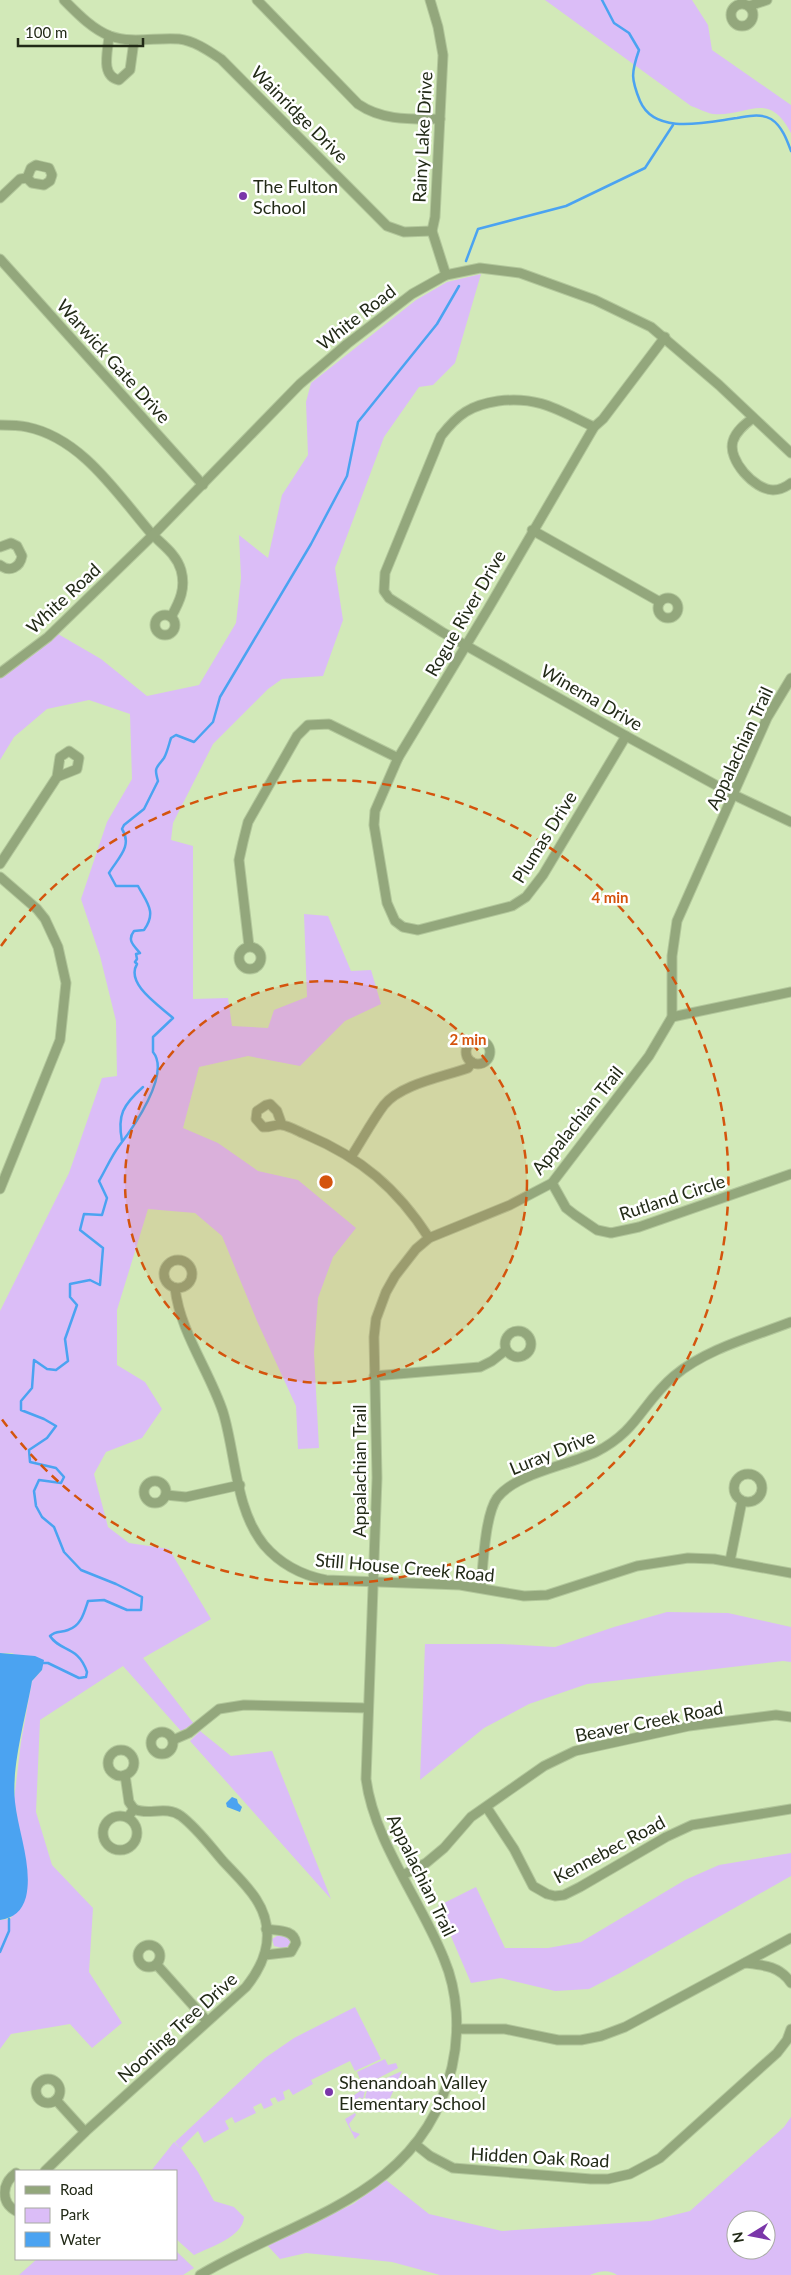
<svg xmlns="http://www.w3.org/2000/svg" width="791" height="2275" viewBox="0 0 791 2275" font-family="Lato,sans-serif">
  <rect width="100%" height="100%" fill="#d2e9b8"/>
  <g fill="#dbbdf7" fill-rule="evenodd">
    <path d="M545,0H692L708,25L712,50L791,105V133C768,89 748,117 713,114C706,113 698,108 691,106Z"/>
    <polygon points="481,274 455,363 433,385 419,387 384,437 335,568 343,620 323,676 282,679 268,689 213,744 173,823 171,840 193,846 193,999 228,998 232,1026 268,1028 274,1010 307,997 304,914 328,916 351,971 371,970 381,1004 345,1021 300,1066 248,1056 199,1067 183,1128 218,1143 258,1171 298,1180 356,1228 333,1257 318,1298 314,1353 319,1448 298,1449 296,1406 257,1321 222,1236 195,1213 148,1209 117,1310 117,1365 145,1382 162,1409 142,1438 106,1452 94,1474 108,1527 129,1543 169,1549 211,1619 143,1658 194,1724 181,1731 123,1666 40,1720 36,1812 52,1865 93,1908 89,1972 122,2023 92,2048 70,2024 11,2034 0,2049 0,1920 10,1919 26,1895 26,1866 14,1800 21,1742 32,1681 42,1670 12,1653 0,1653 0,1311 69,1173 102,1078 117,1076 116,1021 100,956 81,899 107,822 132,779 130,714 89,700 47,709 14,737 0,760 0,678 37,652 58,634 101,659 147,696 199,685 236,623 241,578 239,535 268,558 282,495 308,455 306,402 311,383 416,300 447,282"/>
    <polygon points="667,1612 728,1613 791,1627 791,1662 783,1661 587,1684 529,1704 484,1728 420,1780 425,1644 502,1644 555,1647 614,1627"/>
    <polygon points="200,1731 231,1756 272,1751 331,1899 190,1741"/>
    <polygon points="791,1853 791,1876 620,1973 589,1989 555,1991 501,1978 471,1983 438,1906 476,1887 505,1948 548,1948 581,1942 685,1880 719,1865"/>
    <polygon points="277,1936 288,1936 291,1939 290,1946 282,1948 274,1946 272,1939"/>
    <path d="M355,2007L381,2059L355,2071L350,2061L311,2080L313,2084L293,2095L289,2089L283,2092L285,2099L278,2102L275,2097L270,2099L273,2105L264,2109L261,2103L253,2107L256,2113L235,2123L232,2117L225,2121L229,2129L204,2143L198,2131L181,2148L198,2172L214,2201L234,2207L244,2217C243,2237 210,2247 194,2255L176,2239V2171H151L174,2142L180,2148L175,2142L265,2058L294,2038Z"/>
    <polygon points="385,2059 388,2065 396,2063 398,2068 363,2086 357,2072"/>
    <polygon points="402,2071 388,2103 380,2112 364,2111 364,2105 370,2106 373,2102 365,2098 368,2086"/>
    <polygon points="363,2089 365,2091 363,2099 359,2097 358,2099 362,2100 360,2111 356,2110 353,2104 355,2100 351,2101 350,2098"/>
    <polygon points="355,2113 356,2115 349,2124 352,2131 360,2134 355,2139 345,2119"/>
    <path d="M791,2117V2275H617C609,2269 599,2271 590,2275H440L392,2262L306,2253L280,2259L267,2245L353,2204L386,2180L429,2214L502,2231L650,2221L690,2211L784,2127ZM736,2220H766V2250H736Z"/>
    <polygon points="176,2251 194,2268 183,2275 19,2275 37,2259 176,2259"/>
  </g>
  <g fill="#4ba3f1">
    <path d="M0,1653L35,1656L44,1660L42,1670L32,1681C26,1716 11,1767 15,1802C18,1831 33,1867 26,1897C22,1911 14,1918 0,1920Z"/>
    <polygon points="232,1797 237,1799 238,1803 242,1807 240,1812 227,1807 226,1803"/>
  </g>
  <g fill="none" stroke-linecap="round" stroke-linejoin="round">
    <g stroke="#4ba3f1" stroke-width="2.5">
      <path d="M602,0L614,23L629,33L639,50C631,73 631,79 640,101C655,136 707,122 737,118C749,116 760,113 771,119C782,126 787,140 791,151"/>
      <polyline points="466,261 478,229 566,206 645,168 673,125"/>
      <path d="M122,1141C117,1115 123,1105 143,1087"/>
      <path d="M43,1663H48L79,1678L86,1677L87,1672C78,1645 60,1652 50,1636C56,1630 61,1633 68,1630C81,1626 84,1613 88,1601L104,1600L127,1610H141L142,1597L116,1584L81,1570L64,1552L54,1527L42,1517L36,1506L34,1491L39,1480L61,1483L64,1477L56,1468L30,1462L29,1450L47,1438L56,1426L44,1419L21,1410V1401L32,1388L34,1360L47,1369L56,1370L68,1361L65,1339L77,1305L70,1297V1284L90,1280L100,1285L103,1248L80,1230L84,1214L102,1215L107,1198L99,1181C106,1169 111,1157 119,1146C133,1128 171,1074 153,1052V1037L173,1018C160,1006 125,984 137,964L135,962L137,959L136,954L140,953C133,945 127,940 134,931L144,930C157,912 147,903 138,886H116L109,873C118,858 133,846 122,829L124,825L144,809L158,781C154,767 156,769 164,758C167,753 169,744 171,738L176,735L194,742L213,722L220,697L311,544L347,476L358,422L437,324L459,286"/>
      <polyline points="0,1952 9,1931 9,1919"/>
    </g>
    <defs>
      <g id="street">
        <path d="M64,0C77,13 92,29 110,36C133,44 156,37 179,39C195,41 209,51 221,59L387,226L404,232L432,231"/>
        <path d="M257,0L358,104C383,121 411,119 440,119"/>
        <polyline points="430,0 438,27 443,55 435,217 432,231 446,275"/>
        <circle cx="742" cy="15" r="11"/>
        <polyline points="749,6 767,0"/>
        <path d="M109,36C108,51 100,76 119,80L130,70L134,41"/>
        <polygon points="36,165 49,168 52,175 50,181 44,185 32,183 27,178 31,168"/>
        <polyline points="0,198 20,179 27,178"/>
        <polyline points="0,259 203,485"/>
        <path d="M753,418C745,424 736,431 733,441C727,460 755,490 773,490C779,490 786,487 791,483"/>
        <path d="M0,425C9,425 18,425 27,427C81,438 116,492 150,532C161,544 176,553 181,570C186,588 180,601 171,617"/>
        <path d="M594,427C558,410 539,396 498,401C471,405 458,414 441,436L385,573L384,591L389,598L442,632L626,736L734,795L791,822"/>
        <polyline points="532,530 660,602"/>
        <path d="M0,547L11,543L17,546L22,556C20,567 10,573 0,565"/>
        <circle cx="668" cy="608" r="10"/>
        <circle cx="165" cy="625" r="10"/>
        <polyline points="0,673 48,637 153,535 300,384 347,344 412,294 446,275 480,268 520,273 595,300 651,327 719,385 791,453"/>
        <polyline points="626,736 543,875 526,897 512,906 418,930 403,927 395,921 387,903 374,825 375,811 398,758 488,609 594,427 603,419 665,337"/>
        <polyline points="0,864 57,777 60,757 69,751 79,758 77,769 57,777"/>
        <polyline points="0,877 37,909 45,919 58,947 66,983 60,1040 0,1189"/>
        <polyline points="249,946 239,860 243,842 248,822 297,736 308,725 329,724 398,758"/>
        <circle cx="250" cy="958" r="11"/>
        <polyline points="672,1017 791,992"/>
        <circle cx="478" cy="1052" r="12"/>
        <path d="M282,1125L277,1111L270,1104L266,1105L257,1111L256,1119L263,1127C269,1128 276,1124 282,1125C290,1126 299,1132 307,1135C361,1158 397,1188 429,1238"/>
        <path d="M351,1157C362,1140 372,1121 384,1105C401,1084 443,1077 468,1068L472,1062"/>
        <polyline points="552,1183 566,1208 575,1215 597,1230 611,1233 639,1227 791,1174"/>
        <circle cx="178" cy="1274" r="14"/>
        <path d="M175,1288C180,1332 209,1370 223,1412C236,1455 235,1509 264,1545C281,1565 301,1575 326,1580L460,1585L524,1596L547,1595L637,1566L688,1558L714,1559L791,1573"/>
        <circle cx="518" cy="1344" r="13"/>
        <polyline points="374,1376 480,1367 492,1361 506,1350"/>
        <circle cx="748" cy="1488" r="14"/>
        <circle cx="155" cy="1492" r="11"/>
        <polyline points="166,1495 186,1497 240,1485"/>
        <polyline points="730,1561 742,1501"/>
        <path d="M481,1587C483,1565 485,1515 497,1498C516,1473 567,1466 596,1452C638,1431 642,1403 674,1376C706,1349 752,1337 791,1322"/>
        <circle cx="162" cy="1743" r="11"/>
        <polyline points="173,1740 189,1733 219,1709 244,1705 368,1708"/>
        <circle cx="121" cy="1763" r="13"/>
        <polyline points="125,1775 129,1802 134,1809"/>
        <polyline points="487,1808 514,1849 533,1886 547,1894 555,1896 564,1895 580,1887 666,1837 692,1825 791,1809"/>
        <circle cx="120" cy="1833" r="17"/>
        <polyline points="403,1875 426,1863 444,1848 471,1817 544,1766 575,1751 689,1726 776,1715 791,1717"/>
        <circle cx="149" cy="1956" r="11"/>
        <path d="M265,1955L291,1952L296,1943C294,1929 278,1931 266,1929"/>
        <path d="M745,1963C763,1965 780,1966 791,1983"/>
        <polyline points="157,1965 207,2021"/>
        <polyline points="457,2029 505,2029 558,2040 581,2040 601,2036 625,2027 791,1938"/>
        <circle cx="48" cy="2091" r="12"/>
        <polyline points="56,2100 85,2132"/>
        <polyline points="415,2144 430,2156 453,2168 591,2179 608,2179 630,2174 660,2158 777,2053 787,2040 791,2029"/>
        <path d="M45,2171L85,2132L246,1987C267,1961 276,1930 256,1899C247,1885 234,1873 223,1861C210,1846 197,1828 181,1816C166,1805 148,1816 134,1809L128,1817"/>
        <path d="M16,2173C2,2183 0,2202 16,2211"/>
        <path d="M200,2275C299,2216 422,2196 452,2067C460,2032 458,1992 444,1959C421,1901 374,1841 366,1779L377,1478L374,1337L376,1319L386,1292L395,1276L416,1249L429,1238L510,1205L552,1183L649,1056L672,1017V956L677,921L767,718L791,678"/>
      </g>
    </defs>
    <use href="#street" stroke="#b2c79b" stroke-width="11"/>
    <use href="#street" stroke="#93a77c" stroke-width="9"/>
  </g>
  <circle cx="326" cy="1182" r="201" fill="#d4540d" fill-opacity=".12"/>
  <g fill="none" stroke="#d4540d" stroke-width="2.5" stroke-dasharray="9 6">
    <circle cx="326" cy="1182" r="201"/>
    <path d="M1 946A402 402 0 1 1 1 1418"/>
  </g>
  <g fill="#7a36a9" stroke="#fff" stroke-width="2">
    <circle cx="243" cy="196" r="5"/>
    <circle cx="329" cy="2092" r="5"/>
  </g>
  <g text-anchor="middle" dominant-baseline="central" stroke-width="5" stroke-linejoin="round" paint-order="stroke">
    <g font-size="18" fill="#222a17" stroke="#fff">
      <text transform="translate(300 114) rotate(45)">Wainridge Drive</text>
      <text transform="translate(422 137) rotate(-87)">Rainy Lake Drive</text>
      <text transform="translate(356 317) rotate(-38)">White Road</text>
      <text transform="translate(114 361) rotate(48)">Warwick Gate Drive</text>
      <text transform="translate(63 598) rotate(-43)">White Road</text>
      <text transform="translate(465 613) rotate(-60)">Rogue River Drive</text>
      <text transform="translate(592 697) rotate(30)">Winema Drive</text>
      <text transform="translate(739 748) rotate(-65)">Appalachian Trail</text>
      <text transform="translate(544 837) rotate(-58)">Plumas Drive</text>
      <text transform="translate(577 1120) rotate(-51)">Appalachian Trail</text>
      <text transform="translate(672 1197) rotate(-18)">Rutland Circle</text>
      <text transform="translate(552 1452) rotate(-22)">Luray Drive</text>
      <text transform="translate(359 1471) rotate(-90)">Appalachian Trail</text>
      <text transform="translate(405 1567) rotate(5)">Still House Creek Road</text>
      <text transform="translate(649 1721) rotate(-11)">Beaver Creek Road</text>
      <text transform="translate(609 1849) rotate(-28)">Kennebec Road</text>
      <text transform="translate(422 1875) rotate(64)">Appalachian Trail</text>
      <text transform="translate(177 2027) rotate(-42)">Nooning Tree Drive</text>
      <text transform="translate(540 2157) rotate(3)">Hidden Oak Road</text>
    </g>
    <g font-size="18" fill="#222a17" stroke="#fff" text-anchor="start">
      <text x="253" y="186">The Fulton<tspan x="253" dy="21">School</tspan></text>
      <text x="339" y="2082">Shenandoah Valley<tspan x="339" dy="21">Elementary School</tspan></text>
    </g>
  </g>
  <circle cx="326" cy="1182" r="8" fill="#d4540d" stroke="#fff" stroke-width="2.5"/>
  <g font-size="15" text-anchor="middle" font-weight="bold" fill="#d4540d" stroke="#fff" stroke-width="5" stroke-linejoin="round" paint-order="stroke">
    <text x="610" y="903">4 min</text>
    <text x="468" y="1045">2 min</text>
  </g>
  <rect x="15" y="2170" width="162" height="90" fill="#ffffff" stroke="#a7aaa2"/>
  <rect x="25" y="2186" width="25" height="8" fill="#93a77c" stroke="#a7aaa2"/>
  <text x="60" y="2195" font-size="15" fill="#222a17">Road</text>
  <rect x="25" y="2208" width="25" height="15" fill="#dbbdf7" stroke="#a7aaa2"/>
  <text x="60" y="2220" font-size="15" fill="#222a17">Park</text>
  <rect x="25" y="2232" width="25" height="15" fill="#4ba3f1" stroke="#a7aaa2"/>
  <text x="60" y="2245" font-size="15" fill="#222a17">Water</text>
  <g transform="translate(751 2235) rotate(260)"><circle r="24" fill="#ffffff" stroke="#a7aaa2"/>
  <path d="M0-4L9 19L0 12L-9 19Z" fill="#7a36a9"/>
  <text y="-8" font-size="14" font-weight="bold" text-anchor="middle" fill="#222a17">N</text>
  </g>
  <path d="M18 38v8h125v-8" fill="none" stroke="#222a17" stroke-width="2.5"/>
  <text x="25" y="38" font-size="15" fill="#222a17" stroke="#ffffff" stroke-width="4" paint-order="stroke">100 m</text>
</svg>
